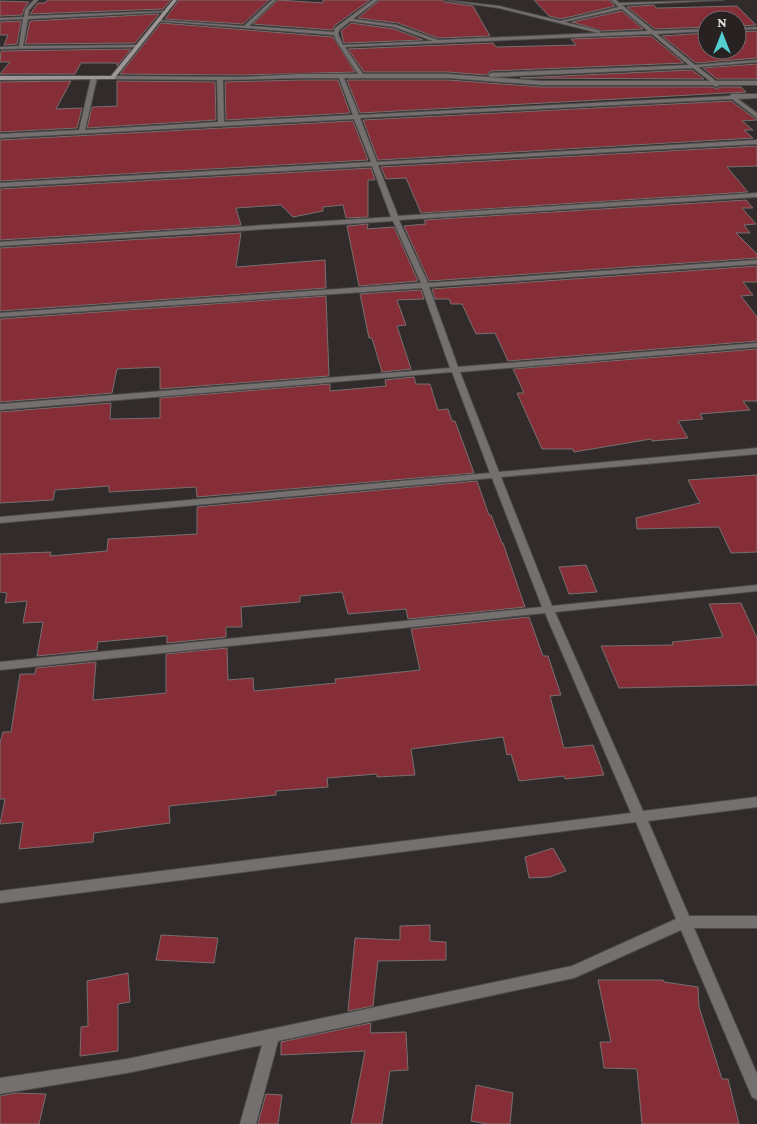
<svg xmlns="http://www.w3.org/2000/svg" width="757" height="1124" viewBox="0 0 757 1124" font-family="'Crimson Pro',serif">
  <rect width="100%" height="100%" fill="#312b2b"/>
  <g fill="#862e37" stroke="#776f6f">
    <polygon points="48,0 171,0 163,9 30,14 38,3 44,3"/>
    <polygon points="179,0 269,0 243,24 165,19"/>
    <polygon points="278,0 323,3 323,0 370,0 334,26 333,30 253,24"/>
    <polygon points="380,0 442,0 444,2 473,6 490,36 438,38 398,23 358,18"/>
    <polygon points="534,0 609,0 615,6 561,19 549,16"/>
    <polygon points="0,1 29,2 24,9 22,15 0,16"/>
    <polygon points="654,5 656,8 662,8 737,6 756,25 737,26 737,20 707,20 707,27 655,29 627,7"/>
    <polygon points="622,11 643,29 603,31 572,22"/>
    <polygon points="159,14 135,43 25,44 30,21"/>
    <polygon points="21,21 17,44 4,45 8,35 0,35 0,22"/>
    <polygon points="161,23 333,37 355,72 244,75 120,74"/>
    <polygon points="351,23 394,29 423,40 344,43 341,31"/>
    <polygon points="757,31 757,58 696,63 662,36 707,33 707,50 737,50 737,32"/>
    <polygon points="651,36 684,63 491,71 486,75 448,72 364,72 348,49 493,43 496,47 576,45 571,39"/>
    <polygon points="131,49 117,66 117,63 81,63 75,74 0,74 10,62 0,62 1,51"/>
    <polygon points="757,64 757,79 717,79 703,68"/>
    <polygon points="692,70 704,79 520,78"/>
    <polygon points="301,80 338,80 350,113 226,120 225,82"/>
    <polygon points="347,80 448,80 541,87 713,87 717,89 720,87 741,87 746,92 360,113"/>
    <polygon points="71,81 56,109 82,108 77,128 0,132 0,82"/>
    <polygon points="117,81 215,82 216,120 87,128 92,107 117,106"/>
    <polygon points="731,101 757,120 742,121 753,130 744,130 753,138 378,160 363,120"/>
    <polygon points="353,121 368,160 0,181 0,140"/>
    <polygon points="757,146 757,166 727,167 748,192 421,213 406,178 386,179 381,167"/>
    <polygon points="371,168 375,180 368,180 368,217 346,218 343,205 323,207 323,211 293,217 281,205 236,208 241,225 0,240 0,189"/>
    <polygon points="746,200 753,208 742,208 756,224 744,225 750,233 736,233 757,254 757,258 429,281 404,226 426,224 424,220"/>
    <polygon points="368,224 367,229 394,227 418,281 359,286 347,226"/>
    <polygon points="241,233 236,267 325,260 326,288 0,311 0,248"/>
    <polygon points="757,266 757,282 743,282 753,295 741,296 757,317 757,341 508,361 495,333 476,334 462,304 451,304 449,299 435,299 432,289"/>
    <polygon points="421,290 424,299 397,300 406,325 397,326 411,369 382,372 372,338 369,338 360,294"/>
    <polygon points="326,296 329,376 160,389 160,367 117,369 112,393 0,402 0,319"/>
    <polygon points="757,349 757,401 743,401 750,410 700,414 703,419 678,421 688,438 652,441 651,439 574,452 573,449 542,449 517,393 524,393 513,369"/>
    <polygon points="414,377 416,384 430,384 438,410 448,409 452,421 455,421 474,473 197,497 196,487 109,492 109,486 55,490 53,500 0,503 0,412 111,403 110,419 160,418 160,398 330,384 330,391 386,386 385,380"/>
    <polygon points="757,475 757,552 731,553 719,527 637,529 636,518 700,503 688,480"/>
    <polygon points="477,481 489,515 491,515 502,543 503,543 525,607 408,619 406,609 348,614 342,592 300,596 300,602 241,607 242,627 226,627 226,637 167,643 167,636 164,636 98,642 97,650 37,656 43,622 23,623 27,601 5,603 7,593 0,592 0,554 51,552 50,556 107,551 108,539 197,534 197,507"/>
    <polygon points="586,565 597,592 569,594 559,567"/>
    <polygon points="741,603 757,638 757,685 619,688 601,646 673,645 672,642 723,637 709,604"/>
    <polygon points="529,617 543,656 548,656 561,695 550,696 564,748 593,745 604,775 565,779 564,776 519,781 511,754 507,755 503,737 411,749 415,775 377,777 377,774 327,778 328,787 276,791 276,795 169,806 170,823 94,833 93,842 19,849 23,822 0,824 5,799 0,799 0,743 3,732 11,732 20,674 35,674 36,668 96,662 93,700 166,693 166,654 227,648 228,680 253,678 254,691 336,683 335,679 420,670 411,629"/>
    <polygon points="553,848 566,871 550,877 529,878 525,857"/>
    <polygon points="430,925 430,941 446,942 446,960 378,961 373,1006 348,1011 355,938 400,940 400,926"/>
    <polygon points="161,935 218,938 214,963 156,960"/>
    <polygon points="128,973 130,1002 118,1004 118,1051 80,1056 81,1027 88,1026 87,981"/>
    <polygon points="598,980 663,980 664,982 698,987 699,1007 722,1079 728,1079 739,1124 642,1124 637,1069 604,1068 600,1042 611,1042"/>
    <polygon points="371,1023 370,1033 406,1032 408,1070 390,1071 382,1124 351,1124 365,1051 281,1055 281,1042"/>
    <polygon points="476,1085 513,1093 510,1124 488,1124 471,1121"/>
    <polygon points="16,1093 46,1094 39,1124 0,1124 0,1096"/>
    <polygon points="266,1094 282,1095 278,1124 258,1124"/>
  </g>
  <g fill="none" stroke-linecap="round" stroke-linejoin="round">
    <defs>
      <g id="street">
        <polygon points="34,0 38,0 29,10 28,16 165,11 167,12 28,19 23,46 139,45 137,47 0,49 0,47 19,46 23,19 0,20 0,18 24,17 25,10"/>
        <path d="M272,0H276L249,26L334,32L335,28L373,0H378L353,19L397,25L438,40L599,33L499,8L444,0L499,6L561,21L619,7L611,0H616L619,3L724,0L622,5L654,31L707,29V31L657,34L695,65L757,60V62L698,67L716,81H757V85H719L717,87L713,85H541L448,78H344L359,115L729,96L732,94H757V98L738,99L757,113V118L732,99L360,118L377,162L757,140V144L378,165L398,216L757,193V197L399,220L428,283L757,260V264L429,287L458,367L757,343V347L460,372L499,472L757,448V454L501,477L552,606L757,585V591L555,612L643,811L757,797V807L648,821L689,916H757V928H694L757,1074V1100L752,1097L681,930L574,978L278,1041L256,1124H240L262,1045L127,1073L0,1094V1078L127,1059L572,966L676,919L636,822L0,903V891L631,813L545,613L0,670V662L542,607L492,478L0,523V517L490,473L452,372L0,410V404L450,368L422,288L0,317V313L421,283L393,221L0,246V242L391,217L372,166L0,187V183L371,162L354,119L0,138V134L79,130L91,78L94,76L97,78L85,130L218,122L217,80L110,79L112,76L244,77L301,74H358L337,42L334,35L156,21L158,20L244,26ZM622,9L648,31L599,33L601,31L564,22ZM350,21L394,27L433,41L343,45L338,34L339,30ZM652,34L689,65L491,73L488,75L491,77L693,68L710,81H541L448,74H363L345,47ZM301,78H339L353,115L224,122L223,80Z"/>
        <polygon points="757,27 757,29 737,30 737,28"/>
      </g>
      <polygon id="secondary" points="173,0 177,0 114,79 0,80 0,76 111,76"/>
    </defs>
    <use href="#street" stroke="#4e4848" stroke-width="2"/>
    <use href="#secondary" stroke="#4e4848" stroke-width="2"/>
    <use href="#street" fill="#747070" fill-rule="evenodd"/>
    <use href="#secondary" fill="#9c9696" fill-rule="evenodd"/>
  </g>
  <g transform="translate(722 35)"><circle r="24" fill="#282121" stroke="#746e6e"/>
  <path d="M0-4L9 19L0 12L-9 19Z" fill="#52cdd0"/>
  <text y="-8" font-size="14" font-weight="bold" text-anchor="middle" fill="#e6e1e1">N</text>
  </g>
</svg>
